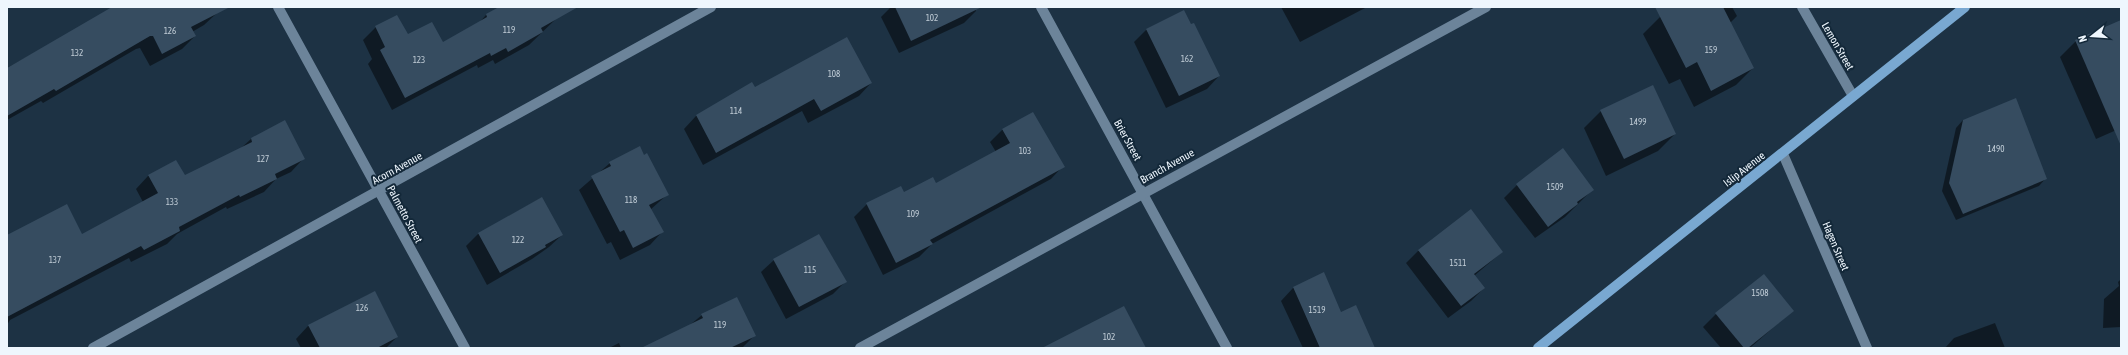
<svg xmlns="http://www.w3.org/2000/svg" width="2128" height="355" viewBox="0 0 2128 355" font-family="'Asap Condensed',sans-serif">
  <rect width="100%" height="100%" fill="#1d3244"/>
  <g fill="#0007">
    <polygon points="116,7 214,7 217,13 204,25 192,32 195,36 182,49 150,66 140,48 136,49 43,103 41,101 7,120 7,68"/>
    <polygon points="501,7 565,7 559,16 529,45 495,64 493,60 478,68 477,65 392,110 368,64 372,59 363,40 376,27 442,44 478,24 486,15"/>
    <polygon points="891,7 975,7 976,11 964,23 899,53 881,17"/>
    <polygon points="1281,7 1367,7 1300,42"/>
    <polygon points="1680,7 1732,7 1737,16 1730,23 1753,68 1736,85 1694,107 1680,79 1669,84 1643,34 1660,17"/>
    <polygon points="2121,22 2121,128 2096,139 2060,57 2076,41"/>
    <polygon points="1191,25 1219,76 1207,89 1166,108 1134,42 1147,29"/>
    <polygon points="871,83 859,96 808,123 802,111 703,165 684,129 696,116 755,88"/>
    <polygon points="1601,111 1675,134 1658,151 1606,176 1584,128"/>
    <polygon points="1963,120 2046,178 2039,186 1956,220 1942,191 1956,128"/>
    <polygon points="1003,129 1063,166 1051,179 932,244 919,257 883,275 854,217 867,204 935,184 996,152 990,142"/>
    <polygon points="251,139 303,159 291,172 276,179 264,192 227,209 226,207 177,234 167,244 131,262 129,258 10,320 7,325 7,240 82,235 143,202 136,189 148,176 176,161 184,177 240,149"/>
    <polygon points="644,156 668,194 650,210 662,232 650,245 620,260 611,242 607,244 579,190 610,163"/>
    <polygon points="1517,185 1593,189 1565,217 1535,238 1504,198"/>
    <polygon points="541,198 562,235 549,247 532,259 487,285 466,246 478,234"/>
    <polygon points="1418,251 1502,252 1474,276 1484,288 1471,301 1448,318 1406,263"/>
    <polygon points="774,260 845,282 833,294 786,319 761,272"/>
    <polygon points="1324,273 1340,313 1374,348 1303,348 1281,301 1293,288"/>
    <polygon points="2121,279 2121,327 2103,328 2104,299 2119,286 2118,282"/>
    <polygon points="374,292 397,337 386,348 301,348 296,339 308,326"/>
    <polygon points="1792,311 1750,348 1721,348 1703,327 1716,314"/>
    <polygon points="702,315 755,335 742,348 662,348"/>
    <polygon points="1995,323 2005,348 1945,348 1954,338"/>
    <polygon points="619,343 621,348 609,348"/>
  </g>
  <g fill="#364c60">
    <polygon points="112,7 230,7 191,27 196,36 162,54 153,36 150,36 56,91 54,89 7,116 7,68"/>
    <polygon points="499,7 578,7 541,28 543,32 508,52 506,48 491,56 490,53 405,98 380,50 385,47 375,26 397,15 408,34 432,22 443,42 487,17 486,14"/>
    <polygon points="895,7 982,7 911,41"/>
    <polygon points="1655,7 1723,7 1754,68 1711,91 1697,62 1686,68"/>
    <polygon points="1184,10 1191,24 1194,23 1220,76 1179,96 1146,29"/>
    <polygon points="2121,20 2121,146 2075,40"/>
    <polygon points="847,37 872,83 821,111 814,99 716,153 696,115 752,82 755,87"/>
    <polygon points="1653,85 1676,134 1624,159 1600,110"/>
    <polygon points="2016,98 2047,179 1963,214 1949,183 1963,120"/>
    <polygon points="1033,112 1065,167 930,240 933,244 896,263 866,203 901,186 904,192 933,177 936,183 1010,143 1002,129"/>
    <polygon points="285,120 305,159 275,174 277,179 240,197 239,195 179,227 180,231 144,250 141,246 7,317 7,235 67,204 82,234 158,193 148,175 176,160 185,175 252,142 251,138"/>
    <polygon points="640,146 644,155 647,153 669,195 649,205 664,232 633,248 624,230 620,232 591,176 611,166 609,162"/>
    <polygon points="1563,148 1594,190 1577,202 1578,204 1548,227 1516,184"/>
    <polygon points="542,197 563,235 545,245 546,247 500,273 478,233"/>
    <polygon points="1471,209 1503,252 1474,274 1485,288 1461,306 1418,250"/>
    <polygon points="819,234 847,282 799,307 773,259"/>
    <polygon points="1324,272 1341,312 1356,305 1375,348 1320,348 1293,287"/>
    <polygon points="1764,274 1794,311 1748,348 1744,348 1715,313"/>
    <polygon points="375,291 398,337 377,348 320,348 308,325"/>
    <polygon points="737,297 756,336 730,348 641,348 703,318 701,314"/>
    <polygon points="1124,306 1146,348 1042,348"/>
  </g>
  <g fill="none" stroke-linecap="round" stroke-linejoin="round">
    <g stroke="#6c849a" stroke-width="10">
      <polyline points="278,7 465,348"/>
      <polyline points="1041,7 1227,348"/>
      <polyline points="1802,7 1853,96"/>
      <polyline points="1783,154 1867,348"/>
      <polyline points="93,348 711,7"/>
      <polyline points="860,348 1486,7"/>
    </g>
    <polyline stroke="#79a8d1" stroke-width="10" points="1538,348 1965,7"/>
  </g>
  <g text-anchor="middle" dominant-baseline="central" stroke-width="4" stroke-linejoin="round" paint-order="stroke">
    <g font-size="9" fill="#c0ccd6">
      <text x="932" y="18">102</text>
      <text x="509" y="30">119</text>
      <text x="170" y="31">126</text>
      <text x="1711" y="50">159</text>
      <text x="77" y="53">132</text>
      <text x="1187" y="59">162</text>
      <text x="419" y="60">123</text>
      <text x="834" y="74">108</text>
      <text x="736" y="111">114</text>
      <text x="1638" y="122">1499</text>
      <text x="1996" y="149">1490</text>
      <text x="1025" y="151">103</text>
      <text x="263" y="159">127</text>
      <text x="1555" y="187">1509</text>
      <text x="631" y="200">118</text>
      <text x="172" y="202">133</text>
      <text x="913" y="214">109</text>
      <text x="518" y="240">122</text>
      <text x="55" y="260">137</text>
      <text x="1458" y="263">1511</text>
      <text x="810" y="270">115</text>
      <text x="1760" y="293">1508</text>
      <text x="362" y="308">126</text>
      <text x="1317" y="310">1519</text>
      <text x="720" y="325">119</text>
      <text x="1109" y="337">102</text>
    </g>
    <g font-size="11" fill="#eef6fd" stroke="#132839">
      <text transform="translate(1838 46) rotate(60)">Lemon Street</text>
      <text transform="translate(1128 140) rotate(61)">Brier Street</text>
      <text transform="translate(1167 166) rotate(-29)">Branch Avenue</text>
      <text transform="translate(397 168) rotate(-29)">Acorn Avenue</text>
      <text transform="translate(1744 169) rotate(-38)">Islip Avenue</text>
      <text transform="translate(405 214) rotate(62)">Palmetto Street</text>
      <text transform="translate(1836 246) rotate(67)">Hagen Street</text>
    </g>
  </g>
  <rect width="2128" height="355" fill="none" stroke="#eef6fd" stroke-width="16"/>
  <g transform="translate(2092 36) rotate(253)" stroke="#132839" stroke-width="3" paint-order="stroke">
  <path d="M0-3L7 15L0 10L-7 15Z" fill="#eef6fd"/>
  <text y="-6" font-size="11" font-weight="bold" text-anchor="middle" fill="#eef6fd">N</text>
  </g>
</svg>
